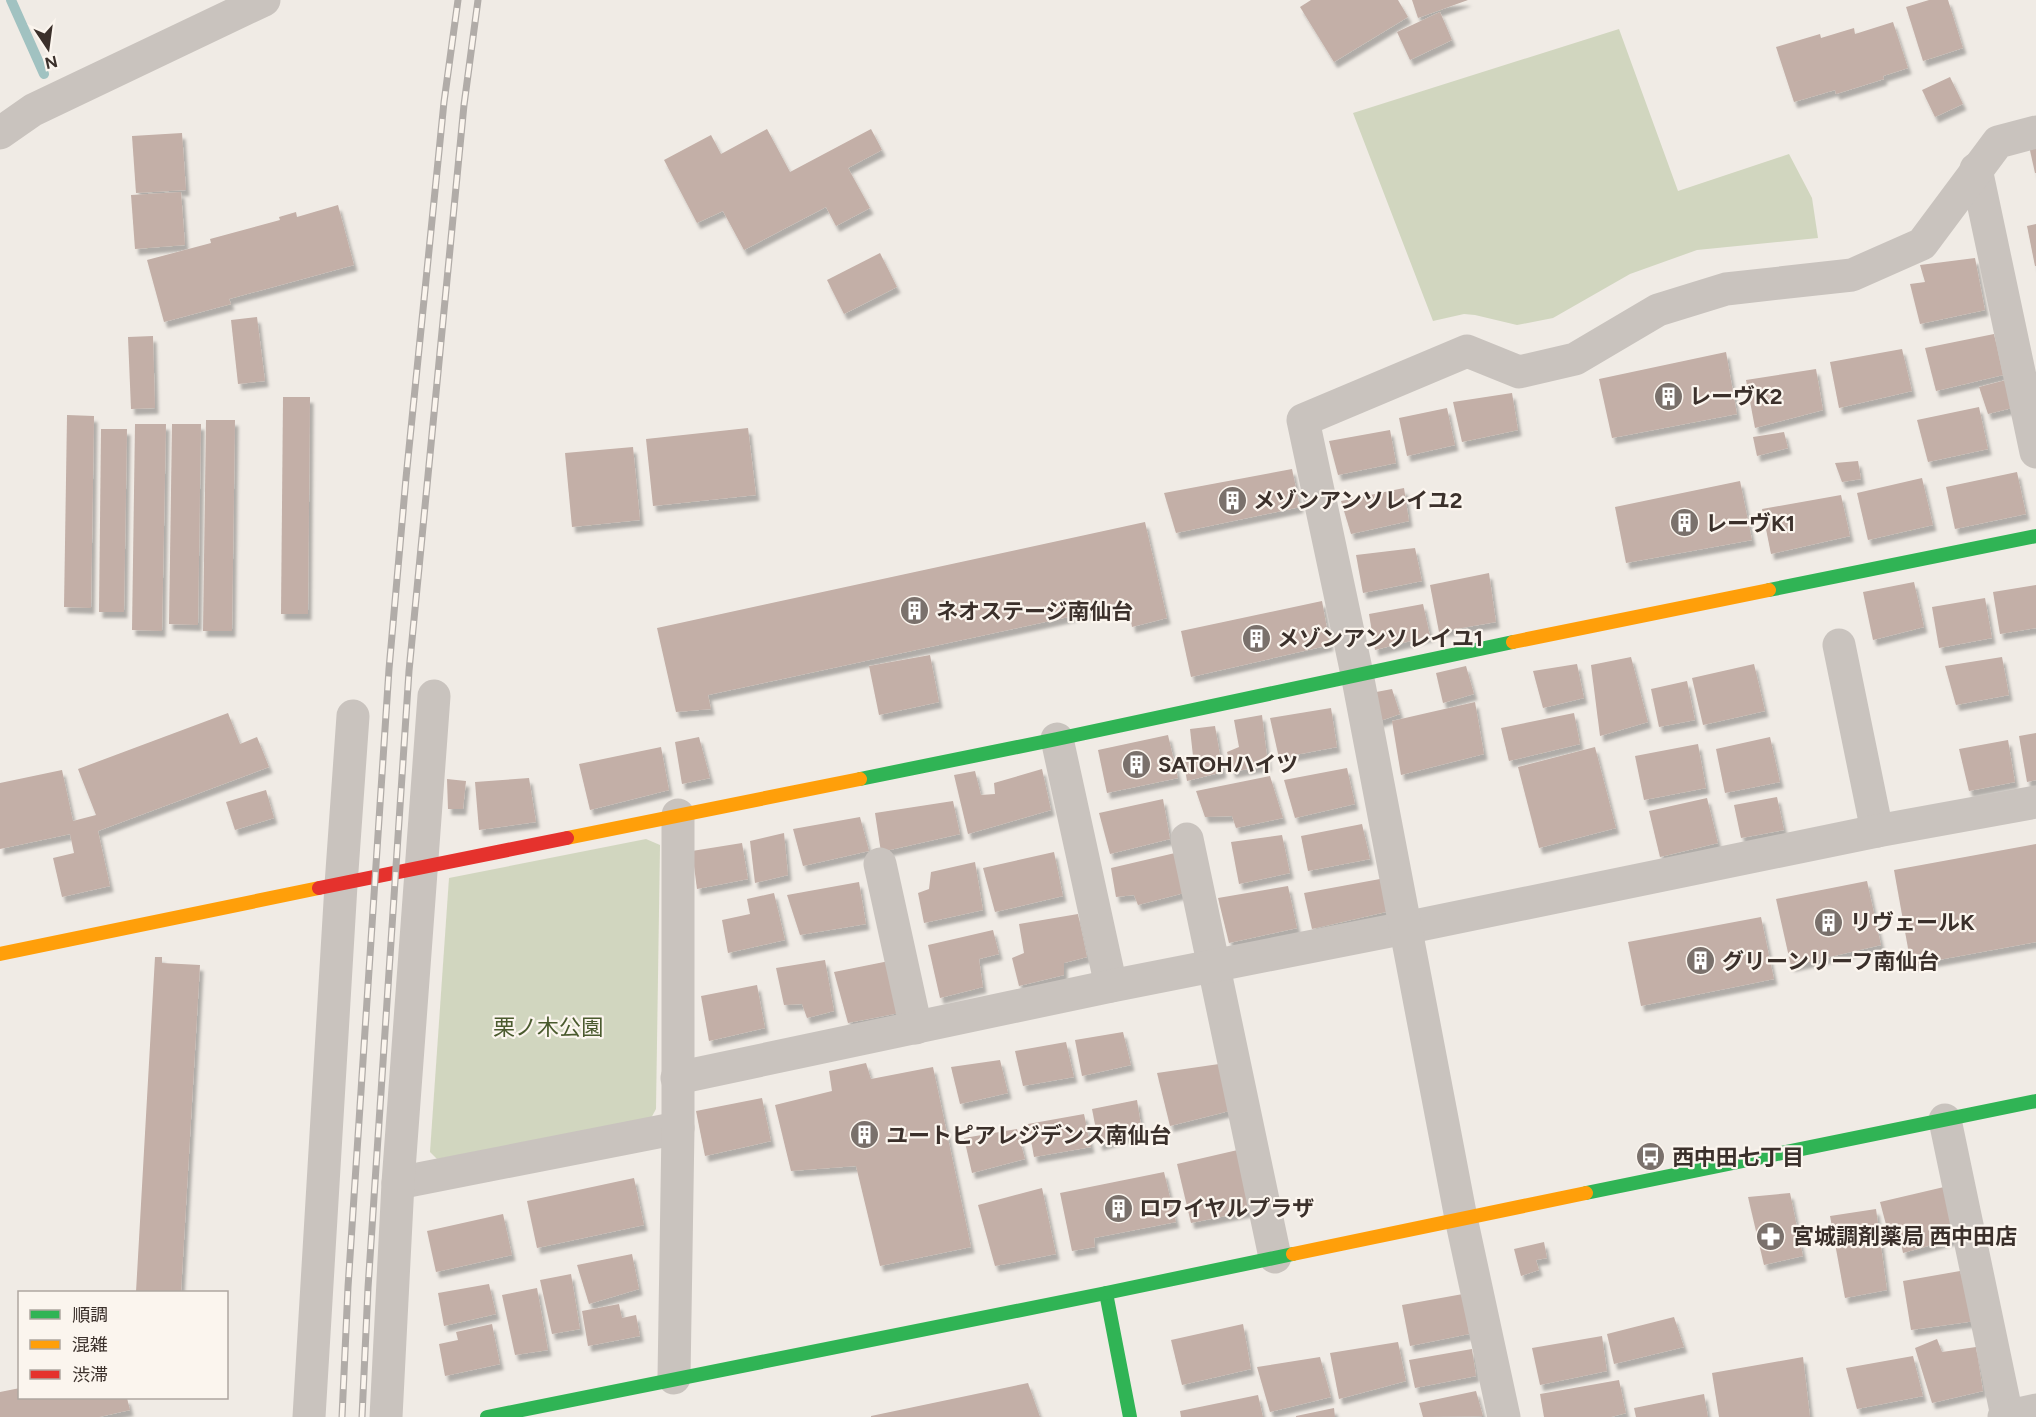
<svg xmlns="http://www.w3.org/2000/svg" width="2036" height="1417" viewBox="0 0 2036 1417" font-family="Figtree,'Noto Sans JP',sans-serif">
  <defs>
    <filter id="shadow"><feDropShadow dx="3.5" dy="6" stdDeviation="1.5" flood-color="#0004"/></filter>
  </defs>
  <rect width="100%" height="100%" fill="#f0ebe5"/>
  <g fill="#d1d6bf">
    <polygon points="1619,29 1678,191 1789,154 1812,198 1818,238 1697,250 1630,274 1553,318 1517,325 1475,315 1464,314 1433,321 1353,113"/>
    <polygon points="646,839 660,845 656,1109 650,1120 437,1159 430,1152 449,878"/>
  </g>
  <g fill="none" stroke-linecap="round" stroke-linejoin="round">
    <polyline stroke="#a1c2c1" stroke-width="10" points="11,0 44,74"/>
  </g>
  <g fill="#c3afa7" filter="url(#shadow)">
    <polygon points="1311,0 1398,0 1408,17 1334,62 1300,7"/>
    <polygon points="1412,0 1468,0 1418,18"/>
    <polygon points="1929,0 1948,0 1963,48 1923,61 1906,7"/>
    <polygon points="1440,12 1452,40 1410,60 1397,32"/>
    <polygon points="1893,22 1908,68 1883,76 1884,79 1836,94 1835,90 1794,102 1776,47 1820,34 1821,38 1854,28 1855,34"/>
    <polygon points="1950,77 1963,104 1935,117 1922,90"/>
    <polygon points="767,129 790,172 871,129 882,150 848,168 870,208 836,226 826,207 744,250 723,211 697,223 664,160 711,135 721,154"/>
    <polygon points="182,133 186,190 136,193 132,136"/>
    <polygon points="2036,145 2036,173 2035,173 2029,146"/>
    <polygon points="181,192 185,245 135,249 131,195"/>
    <polygon points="338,205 354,265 229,299 231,304 164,322 147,260 211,243 210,239 280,220 279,217 296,212 297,217"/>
    <polygon points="2036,224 2036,266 2035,266 2027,226"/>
    <polygon points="880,253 897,287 844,314 827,280"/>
    <polygon points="1975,258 1985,310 1920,324 1910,284 1925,282 1920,265"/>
    <polygon points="257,317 265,381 238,384 231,320"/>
    <polygon points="1994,334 2003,375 1936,391 1925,348"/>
    <polygon points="153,336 155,408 131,409 128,337"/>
    <polygon points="1902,349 1912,391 1839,408 1830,362"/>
    <polygon points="1726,352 1737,414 1612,438 1599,379"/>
    <polygon points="1816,369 1823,410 1755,428 1746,380"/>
    <polygon points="2006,380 2012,408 1988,414 1979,387"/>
    <polygon points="1512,393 1518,430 1462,442 1453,402"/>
    <polygon points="283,397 310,397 308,614 281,614"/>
    <polygon points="1979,407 1988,449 1928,462 1917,420"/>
    <polygon points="1447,408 1455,445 1407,456 1399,418"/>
    <polygon points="67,415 94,416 91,608 64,607"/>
    <polygon points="206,420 235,420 232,631 203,631"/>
    <polygon points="135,424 166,424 162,631 132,630"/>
    <polygon points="172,424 201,424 198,625 169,624"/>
    <polygon points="748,428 756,495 653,506 646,439"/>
    <polygon points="101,429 127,429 124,612 99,612"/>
    <polygon points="1390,430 1396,463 1338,475 1329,441"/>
    <polygon points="1784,432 1788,448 1757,456 1753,437"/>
    <polygon points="633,447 640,520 572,527 565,453"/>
    <polygon points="1858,461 1861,479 1842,482 1835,463"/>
    <polygon points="1292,469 1300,507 1176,533 1164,493"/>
    <polygon points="2017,472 2026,514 1955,529 1946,487"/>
    <polygon points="1922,478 1933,525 1868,540 1857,493"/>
    <polygon points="1740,481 1752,540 1626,563 1615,507"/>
    <polygon points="1404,488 1409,521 1351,534 1341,501"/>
    <polygon points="1841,495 1850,536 1771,554 1762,509"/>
    <polygon points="1145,522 1167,618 1132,627 1128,604 708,695 711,709 676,712 657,628"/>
    <polygon points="1415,548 1422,581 1363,593 1356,555"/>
    <polygon points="1489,573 1496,622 1439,632 1430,585"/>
    <polygon points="1914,582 1924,627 1873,640 1863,592"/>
    <polygon points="2036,585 2036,628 2000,634 1993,592"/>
    <polygon points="1985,598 1992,638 1939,648 1932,607"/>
    <polygon points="1322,601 1330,645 1191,677 1181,631"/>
    <polygon points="1423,604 1430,636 1375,650 1369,614"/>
    <polygon points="930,655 939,702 879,715 869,666"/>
    <polygon points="1631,657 1648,722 1600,736 1591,665"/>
    <polygon points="2002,657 2009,695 1956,705 1945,666"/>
    <polygon points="1577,664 1584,698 1543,708 1533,671"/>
    <polygon points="1754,664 1765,711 1703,725 1692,678"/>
    <polygon points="1466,666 1474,694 1443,703 1436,673"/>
    <polygon points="1687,681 1695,720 1659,727 1651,689"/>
    <polygon points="1392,689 1400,714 1377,722 1371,693"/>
    <polygon points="1475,702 1484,754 1401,775 1392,721"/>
    <polygon points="1331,708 1337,747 1279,758 1270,718"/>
    <polygon points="228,713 240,744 257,737 269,767 98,831 110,886 62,897 53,858 74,853 70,834 0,849 0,783 62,770 73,821 96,815 78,769"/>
    <polygon points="1574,713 1580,744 1509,761 1501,728"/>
    <polygon points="1262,715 1268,765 1232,772 1227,752 1239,747 1234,720"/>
    <polygon points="1215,726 1223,772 1187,781 1183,758 1193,756 1190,729"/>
    <polygon points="2036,733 2036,780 2027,782 2019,736"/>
    <polygon points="1168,735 1178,778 1107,793 1098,750"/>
    <polygon points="699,737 710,778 682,784 675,742"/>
    <polygon points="1770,737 1780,782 1725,793 1716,749"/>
    <polygon points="2008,740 2015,782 1969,791 1959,749"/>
    <polygon points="1698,744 1706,788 1644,800 1635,756"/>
    <polygon points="661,747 669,790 590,810 579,764"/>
    <polygon points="1595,747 1616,828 1539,848 1518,767"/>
    <polygon points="1347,768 1355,804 1295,818 1284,780"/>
    <polygon points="1042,769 1051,810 968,834 954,775 975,771 981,795 995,794 994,783"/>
    <polygon points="1270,776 1283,818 1236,828 1232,816 1205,817 1196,791"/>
    <polygon points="529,778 536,822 479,830 475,782"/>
    <polygon points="447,779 466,781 463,809 448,809"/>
    <polygon points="266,790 274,818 235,830 226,802"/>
    <polygon points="1777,797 1784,830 1741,838 1734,805"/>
    <polygon points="1707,798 1718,843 1660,857 1649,811"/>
    <polygon points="1163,799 1170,839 1110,854 1099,813"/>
    <polygon points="953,801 960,834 881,852 875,813"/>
    <polygon points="860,817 869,851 803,866 793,829"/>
    <polygon points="1362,824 1370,859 1308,871 1301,836"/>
    <polygon points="784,833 788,875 755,883 750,841"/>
    <polygon points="1282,835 1290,873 1239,884 1231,842"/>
    <polygon points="742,843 748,879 697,889 692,851"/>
    <polygon points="2036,844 2036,942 1911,965 1894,870"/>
    <polygon points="1054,852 1063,896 995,912 983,868"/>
    <polygon points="1175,853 1184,893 1138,905 1134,895 1116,897 1111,868"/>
    <polygon points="975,862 983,910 924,923 918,893 929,889 931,872"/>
    <polygon points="1380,879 1390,911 1312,929 1304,893"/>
    <polygon points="1867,881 1881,945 1791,966 1776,899"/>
    <polygon points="859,882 866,924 800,935 787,895"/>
    <polygon points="1288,886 1297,928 1229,943 1218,898"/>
    <polygon points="774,893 785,940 728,953 722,920 750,914 747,899"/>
    <polygon points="1078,914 1087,957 1064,963 1064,975 1019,986 1012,958 1024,953 1019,924"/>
    <polygon points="1761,917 1774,979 1641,1006 1628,942"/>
    <polygon points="993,930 999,954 979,959 983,987 940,998 928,945"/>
    <polygon points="155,957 162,957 162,963 200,965 181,1292 136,1292"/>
    <polygon points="825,960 834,1011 807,1018 802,1004 784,1005 776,968"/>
    <polygon points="889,961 899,1013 848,1023 834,972"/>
    <polygon points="757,985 765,1028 709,1041 701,996"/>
    <polygon points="1123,1032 1131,1065 1082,1076 1075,1040"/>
    <polygon points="1066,1042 1074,1077 1023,1086 1015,1051"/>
    <polygon points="1000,1060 1008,1093 960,1104 951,1067"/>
    <polygon points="866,1063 871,1079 933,1067 971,1247 880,1266 856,1166 791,1171 775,1105 832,1091 829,1071"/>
    <polygon points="1226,1063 1233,1110 1170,1126 1157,1073"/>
    <polygon points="762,1098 771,1141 705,1156 696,1111"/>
    <polygon points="1137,1100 1142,1132 1099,1145 1092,1109"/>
    <polygon points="1084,1114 1091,1147 1034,1157 1028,1124"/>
    <polygon points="1017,1129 1025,1159 972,1173 964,1138"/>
    <polygon points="1242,1149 1255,1210 1191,1223 1177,1164"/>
    <polygon points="1164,1172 1176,1222 1094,1238 1095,1247 1072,1251 1060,1193"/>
    <polygon points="634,1178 644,1225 537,1248 527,1201"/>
    <polygon points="1944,1187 1953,1239 1903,1253 1899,1233 1888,1232 1880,1202"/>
    <polygon points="1042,1188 1056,1254 995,1266 978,1205"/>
    <polygon points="1790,1193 1803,1256 1764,1265 1748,1197"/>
    <polygon points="1876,1209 1887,1290 1845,1298 1830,1216"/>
    <polygon points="503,1214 512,1255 436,1272 427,1231"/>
    <polygon points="1544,1242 1547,1258 1536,1260 1539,1270 1521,1276 1514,1249"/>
    <polygon points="632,1254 639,1289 589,1304 577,1265"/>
    <polygon points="1960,1271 1975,1321 1911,1330 1903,1281"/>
    <polygon points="571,1274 580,1329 552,1334 540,1280"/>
    <polygon points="489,1284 496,1314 444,1326 438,1293"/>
    <polygon points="537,1288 548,1350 515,1355 502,1295"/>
    <polygon points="1463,1294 1469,1334 1410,1346 1402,1305"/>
    <polygon points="619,1304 622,1318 636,1315 640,1336 588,1346 582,1311"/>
    <polygon points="1674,1317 1684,1347 1614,1364 1607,1334"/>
    <polygon points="492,1324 500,1364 445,1376 439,1344 458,1340 456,1332"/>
    <polygon points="1243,1324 1251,1369 1182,1385 1171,1340"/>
    <polygon points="1602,1336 1607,1371 1540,1385 1532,1348"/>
    <polygon points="1937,1339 1942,1352 1976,1347 1983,1391 1932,1403 1915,1348"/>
    <polygon points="1398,1342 1406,1381 1339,1399 1330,1353"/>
    <polygon points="1472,1349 1476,1376 1415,1388 1409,1360"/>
    <polygon points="1913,1356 1923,1396 1857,1409 1846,1368"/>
    <polygon points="1320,1357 1331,1397 1270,1412 1257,1367"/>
    <polygon points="1803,1357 1810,1417 1719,1417 1712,1373"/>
    <polygon points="1619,1380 1626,1413 1611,1417 1544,1417 1540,1394"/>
    <polygon points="1028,1383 1040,1417 871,1417 871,1416"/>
    <polygon points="20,1388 20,1398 127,1398 130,1410 99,1417 0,1417 0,1392"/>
    <polygon points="1476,1391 1483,1416 1423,1417 1419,1403"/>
    <polygon points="1704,1394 1708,1417 1636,1417 1634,1408"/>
    <polygon points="1258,1395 1263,1417 1181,1417 1180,1411"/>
    <polygon points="1334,1408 1335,1417 1296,1417 1296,1416"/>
  </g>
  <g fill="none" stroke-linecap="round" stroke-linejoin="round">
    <g stroke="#c9c3be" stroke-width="33">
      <polyline points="0,133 33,110 264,0"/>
      <polyline points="1976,169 2036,452"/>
      <polyline points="1839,645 1877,831"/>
      <polyline points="1057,739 1111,986"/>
      <polyline points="1187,839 1275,1257"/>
      <polyline points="880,864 916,1028"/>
      <polyline points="677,1078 1111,986 1405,928 1877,831 2036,802"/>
      <polyline points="1945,1120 2007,1416"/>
      <polyline points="398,1183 678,1128"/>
      <polyline points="674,1378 678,1128 678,815"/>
      <polyline points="309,1417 341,885 353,716"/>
      <polyline points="386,1417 398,1183 434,696"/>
      <polyline points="1504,1417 1461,1218 1357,674 1303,420 1467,351 1519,372 1575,359 1658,310 1726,289 1852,275 1922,244 1998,142 2036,132"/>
      <polyline points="2004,1417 2036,1410"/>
    </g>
    <g stroke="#30b455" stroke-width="14">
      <polyline points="1769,590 2036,536"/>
      <polyline points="860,779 1057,739 1513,642"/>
      <polyline points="1586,1193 2036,1101"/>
      <polyline points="1106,1293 1130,1417"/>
      <polyline points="487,1417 1106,1293 1293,1254"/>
    </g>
    <g stroke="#ff9f0a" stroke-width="14">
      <polyline points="1513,642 1769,590"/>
      <polyline points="567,838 860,779"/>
      <polyline points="0,954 319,888"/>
      <polyline points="1293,1254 1586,1193"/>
    </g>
    <polyline stroke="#e5322d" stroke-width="14" points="319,888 567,838"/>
    <defs>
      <g id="rail">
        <polyline points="342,1417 348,1287 389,669 406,478 444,102 458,0"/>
        <polyline points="362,1417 368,1288 409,671 464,105 478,0"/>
      </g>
    </defs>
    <use href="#rail" stroke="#b1aca8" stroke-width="7"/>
    <use href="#rail" stroke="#fbf5ee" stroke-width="4.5" stroke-dasharray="14" stroke-linecap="butt"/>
  </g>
  <defs>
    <symbol id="building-disc" viewBox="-11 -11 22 22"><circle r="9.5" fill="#7a716c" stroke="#fbf5ee"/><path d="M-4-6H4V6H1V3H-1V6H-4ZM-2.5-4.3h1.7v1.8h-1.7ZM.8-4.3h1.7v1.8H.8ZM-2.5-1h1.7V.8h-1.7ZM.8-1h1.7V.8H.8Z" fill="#fff"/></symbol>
    <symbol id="bus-disc" viewBox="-11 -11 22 22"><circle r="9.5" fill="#7a716c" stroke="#fbf5ee"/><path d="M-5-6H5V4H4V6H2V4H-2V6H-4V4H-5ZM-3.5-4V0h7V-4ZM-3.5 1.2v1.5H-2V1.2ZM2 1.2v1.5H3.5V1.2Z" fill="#fff"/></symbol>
    <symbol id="pharmacy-disc" viewBox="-11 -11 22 22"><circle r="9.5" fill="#7a716c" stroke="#fbf5ee"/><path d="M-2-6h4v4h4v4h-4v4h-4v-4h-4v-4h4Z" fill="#fff"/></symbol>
  </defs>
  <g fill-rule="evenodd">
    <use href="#building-disc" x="1652" y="380" width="33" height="33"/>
    <use href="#building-disc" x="1216" y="484" width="33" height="33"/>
    <use href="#building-disc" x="1668" y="506" width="33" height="33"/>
    <use href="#building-disc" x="898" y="594" width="33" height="33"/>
    <use href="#building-disc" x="1240" y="622" width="33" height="33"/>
    <use href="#building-disc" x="1120" y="748" width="33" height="33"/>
    <use href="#building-disc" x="1812" y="906" width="33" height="33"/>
    <use href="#building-disc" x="1684" y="944" width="33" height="33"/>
    <use href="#building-disc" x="848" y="1118" width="33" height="33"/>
    <use href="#bus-disc" x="1634" y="1140" width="33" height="33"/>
    <use href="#building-disc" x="1102" y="1192" width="33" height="33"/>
    <use href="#pharmacy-disc" x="1754" y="1220" width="33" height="33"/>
  </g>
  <g text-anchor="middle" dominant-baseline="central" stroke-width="4.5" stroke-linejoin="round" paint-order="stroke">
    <g font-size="22" font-weight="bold" fill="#3b302b" stroke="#fbf5ee" text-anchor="start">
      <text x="1689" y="396">レーヴK2</text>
      <text x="1253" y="500">メゾンアンソレイユ2</text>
      <text x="1705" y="523">レーヴK1</text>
      <text x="936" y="611">ネオステージ南仙台</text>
      <text x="1277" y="638">メゾンアンソレイユ1</text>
      <text x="1158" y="764">SATOHハイツ</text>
      <text x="1850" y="922">リヴェールK</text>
      <text x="1722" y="961">グリーンリーフ南仙台</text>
      <text x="886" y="1135">ユートピアレジデンス南仙台</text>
      <text x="1672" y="1157">西中田七丁目</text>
      <text x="1139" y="1208">ロワイヤルプラザ</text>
      <text x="1792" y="1236">宮城調剤薬局 西中田店</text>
    </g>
    <g font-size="22" fill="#4a5a2e" stroke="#fbf5ee">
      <text x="548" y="1027">栗ノ木公園</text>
    </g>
  </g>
  <rect x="18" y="1291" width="210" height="108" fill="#fbf5ee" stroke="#aea6a0" stroke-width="1.5"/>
  <rect x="30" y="1310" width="30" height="9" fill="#30b455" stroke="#aea6a0" stroke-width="1.5"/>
  <text x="72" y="1321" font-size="18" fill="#3b302b">順調</text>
  <rect x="30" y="1340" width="30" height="9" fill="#ff9f0a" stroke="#aea6a0" stroke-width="1.5"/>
  <text x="72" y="1351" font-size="18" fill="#3b302b">混雑</text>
  <rect x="30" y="1370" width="30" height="9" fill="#e5322d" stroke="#aea6a0" stroke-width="1.5"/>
  <text x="72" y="1381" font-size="18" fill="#3b302b">渋滞</text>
  <g transform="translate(48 48) rotate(167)" stroke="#fbf5ee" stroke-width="4.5" paint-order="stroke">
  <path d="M0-4.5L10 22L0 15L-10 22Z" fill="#3b302b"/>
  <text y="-9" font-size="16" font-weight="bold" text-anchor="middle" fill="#3b302b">N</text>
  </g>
</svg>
